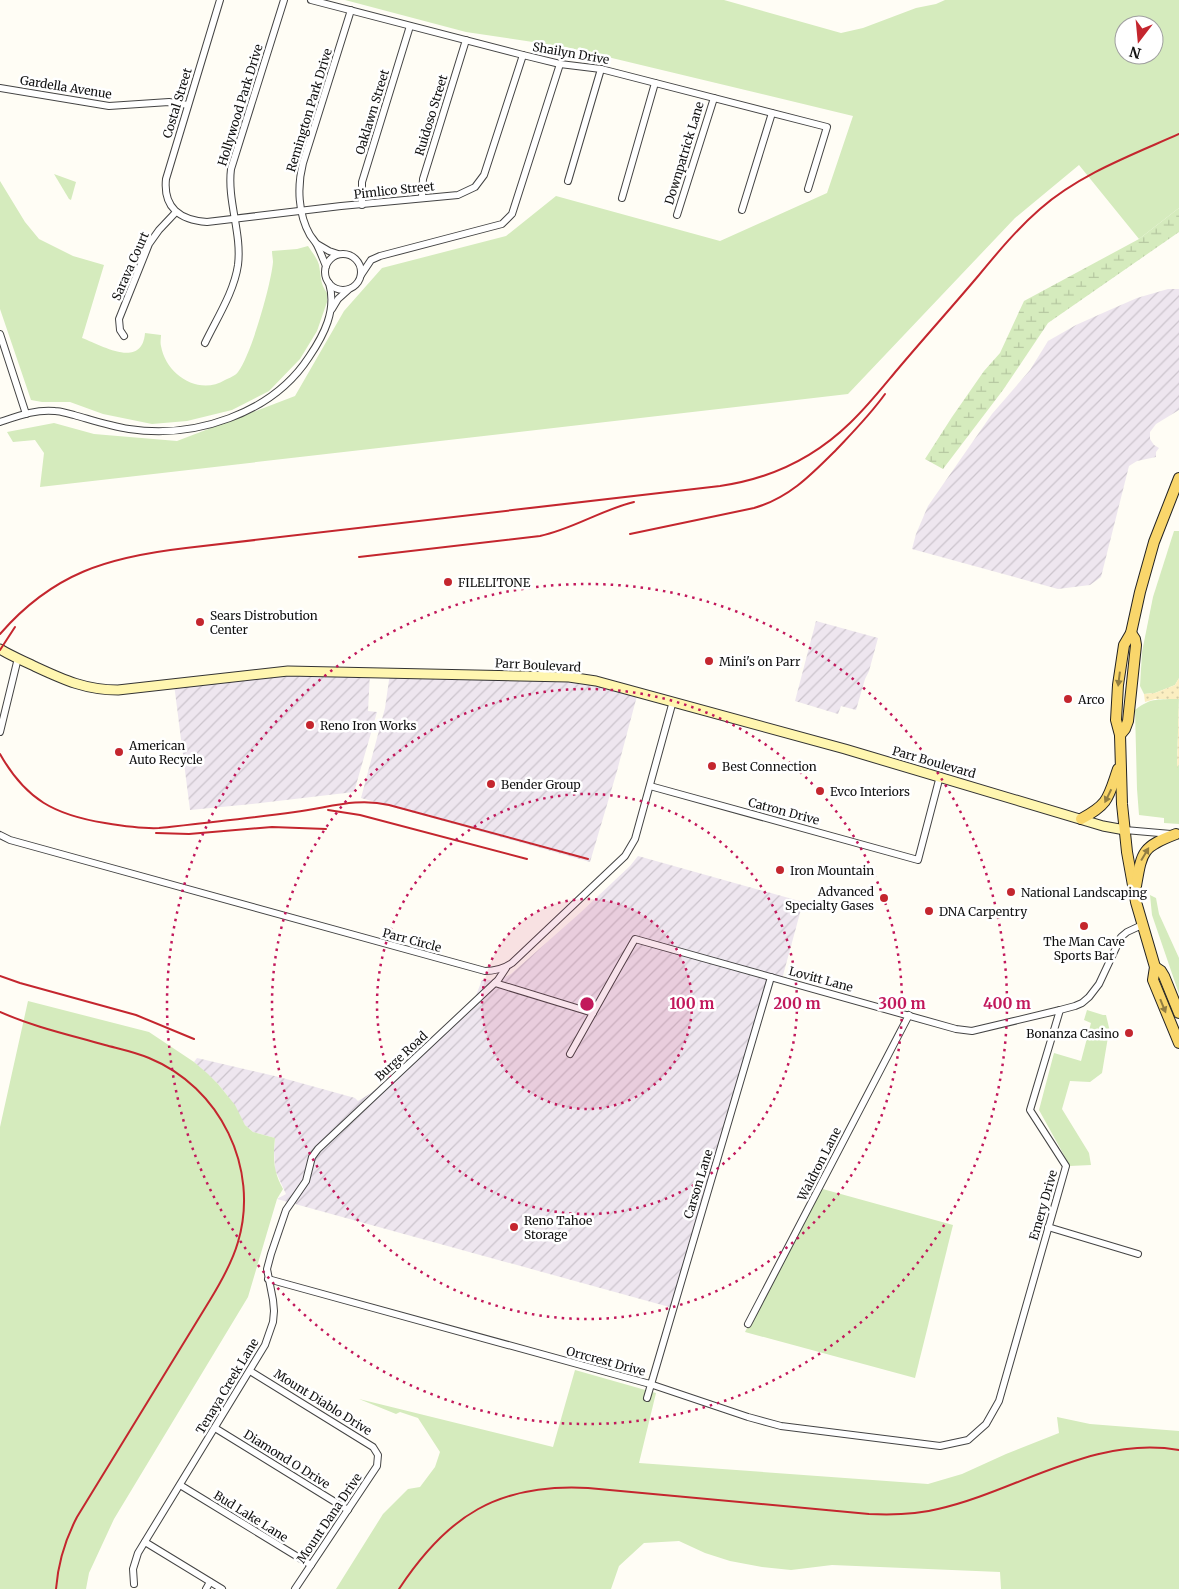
<svg xmlns="http://www.w3.org/2000/svg" width="1179" height="1589" viewBox="0 0 1179 1589" font-family="Merriweather,serif">
  <defs>
    <pattern id="industrial-furrows" width="10" height="10" patternUnits="userSpaceOnUse" patternTransform="scale(1.25)"><rect width="10" height="10" fill="#eee6ef"/><path d="M-1 1l2-2M0 10L10 0M9 11l2-2" fill="none" stroke="#cbc4cc"/></pattern>
    <pattern id="wetland-marsh" width="20" height="14" patternUnits="userSpaceOnUse" patternTransform="scale(1.25)"><rect width="20" height="14" fill="#d5ebbd"/><path d="M1 5h8M5 5V1M11 12h8M15 12V8" fill="none" stroke="#b6c8a1"/></pattern>
    <pattern id="sand-dots" width="8" height="8" patternUnits="userSpaceOnUse" patternTransform="scale(1.25)"><rect width="8" height="8" fill="#fbeec1"/><path d="M2 2h.1M6 6h.1" fill="none" stroke="#d6cba5" stroke-width="1.8" stroke-linecap="round"/></pattern>
  </defs>
  <rect width="100%" height="100%" fill="#fffdf5"/>
  <g fill="url(#industrial-furrows)">
    <polygon points="1168,289 1179,289 1179,410 1156,424 1150,432 1150,439 1154,445 1159,448 1156,452 1156,457 1137,461 1129,466 1101,577 1090,585 1058,589 912,549 916,534 928,506 992,414 1030,370 1048,341 1076,325 1105,312 1137,298"/>
    <polygon points="816,621 878,638 869,671 865,679 856,710 841,706 838,714 795,701"/>
    <polygon points="268,672 370,673 368,711 377,712 354,792 252,804 190,810 174,684"/>
    <polygon points="390,673 569,677 638,692 617,771 590,862 361,798 385,708"/>
    <polygon points="638,856 803,902 782,979 771,977 673,1308 277,1199 286,1194 275,1170 274,1151 275,1138 253,1132 245,1125 227,1095 218,1084 194,1062 197,1058 279,1077 355,1098 358,1101 371,1093 392,1075 475,998 482,980 498,980 511,974 580,913 630,866"/>
  </g>
  <g fill="#d5ebbd" fill-rule="evenodd">
    <path d="M345,0H724L841,33L863,28L916,8L936,4L945,0H1179V208L1139,239L1079,165L1015,218L848,394L40,487L44,453L35,440L13,442L7,432L54,423L94,434L177,441L295,396L344,311L382,268L506,236L556,196L720,241L827,193L853,116L566,47L466,32ZM1124,25H1154V55H1124Z"/>
    <polygon points="54,174 76,182 71,200 69,199"/>
    <path d="M0,181L25,222L39,239L73,256L104,265L82,338C101,345 142,370 145,333L161,335C161,338 160,343 161,346C166,375 199,396 225,380C229,378 235,376 238,372C251,355 271,285 273,262C273,259 272,255 272,251L297,249L308,246C312,252 317,258 319,265C321,275 320,284 327,293V302L317,331L300,359L269,391L232,410L187,421L152,424L103,414L70,402H42L31,400L0,309Z"/>
    <polygon points="1174,531 1179,531 1179,678 1175,685 1155,693 1144,694 1140,686 1142,652 1153,597"/>
    <path d="M1179,698L1177,766L1179,764V824L1164,823V818L1139,815L1137,789L1135,710C1153,696 1158,701 1179,698Z"/>
    <polygon points="1150,895 1156,898 1159,914 1179,958 1179,994 1152,915"/>
    <path d="M28,1001L149,1032L194,1062L208,1074L218,1084L235,1105L245,1125L253,1132L275,1138C273,1159 273,1170 283,1189L277,1199L248,1297L114,1519L89,1573L86,1589H0V1127Z"/>
    <polygon points="1087,1010 1103,1015 1106,1015 1111,1036 1108,1037 1102,1073 1090,1082 1070,1081 1062,1109 1089,1153 1091,1165 1070,1166 1039,1110 1054,1053 1081,1061 1091,1023 1084,1020"/>
    <polygon points="819,1188 953,1225 915,1378 745,1332"/>
    <polygon points="575,1370 656,1393 639,1463 928,1484 962,1474 1006,1454 1059,1433 1057,1417 1090,1424 1179,1431 1179,1589 1001,1589 1000,1572 832,1565 791,1570 762,1567 730,1561 705,1553 679,1541 644,1543 619,1566 611,1589 336,1589 383,1514 408,1489 420,1487 435,1467 440,1452 418,1418 400,1412 396,1414 359,1399 553,1447"/>
  </g>
  <polygon fill="url(#wetland-marsh)" points="1179,208 1179,232 1048,323 1003,390 943,469 925,459 952,417 984,371 1000,353 1024,301 1139,239"/>
  <polygon fill="url(#sand-dots)" points="1179,678 1179,764 1177,768 1179,699 1155,699 1145,702 1144,694 1155,693 1175,685"/>
  <g fill="none" stroke-linecap="round" stroke-linejoin="round">
    <defs>
      <g id="street">
        <path d="M220,0L166,179C163,208 180,220 207,222L341,206L458,195L475,187L484,175L523,55"/>
        <polyline points="311,0 523,55 560,64 601,69 827,127 808,189"/>
        <polyline points="0,88 109,106 169,102 188,105"/>
        <polyline points="568,181 601,69"/>
        <polyline points="422,197 423,179 466,40"/>
        <polyline points="622,198 655,83"/>
        <polyline points="362,205 362,182 410,26"/>
        <polyline points="742,210 772,113"/>
        <polyline points="677,215 714,98"/>
        <polyline points="317,244 329,251 338,254"/>
        <circle cx="343" cy="272" r="18"/>
        <path d="M326,266C323,259 320,251 317,245C315,241 312,238 310,235C298,214 297,186 303,163L351,10"/>
        <polyline points="361,275 371,260 380,256 502,224 512,214 560,64"/>
        <polyline points="332,309 338,299 348,290"/>
        <polyline points="0,334 26,414"/>
        <polyline points="124,336 120,330 119,319 149,244 159,230 176,212"/>
        <path d="M205,343C217,318 234,292 238,265C242,233 227,201 231,169L284,0"/>
        <path d="M0,422C18,416 36,409 55,411C61,411 68,414 74,415C92,420 110,426 129,429C194,439 272,414 309,357C324,335 337,310 329,283"/>
        <polyline points="0,732 18,658"/>
        <polyline points="650,786 918,860 940,776"/>
        <polyline points="1125,830 1171,834"/>
        <path d="M0,835L10,840L485,971C496,971 503,969 512,963L625,856L635,839L673,701"/>
        <polyline points="495,983 593,1013"/>
        <path d="M570,1054C592,1015 613,977 635,939L956,1029L972,1031L1060,1010L1075,1006L1082,1003L1089,997L1099,984L1121,937L1127,932L1142,925"/>
        <polyline points="1048,1227 1138,1254"/>
        <polyline points="268,1279 650,1384 748,1417 781,1426 940,1446 968,1440 986,1424 999,1401 1066,1166 1030,1110 1060,1010"/>
        <polyline points="748,1324 909,1015"/>
        <polyline points="250,1371 373,1447 378,1455 377,1466 295,1589"/>
        <polyline points="647,1398 771,977"/>
        <polyline points="215,1428 348,1510"/>
        <polyline points="180,1485 311,1565"/>
        <polyline points="145,1542 222,1589"/>
        <polyline points="134,1584 133,1569 138,1553 265,1345 273,1322 274,1311 273,1300 267,1269 271,1254 286,1210 306,1181 312,1157 318,1149 498,980 506,968"/>
        <polyline points="206,1589 210,1582"/>
      </g>
      <path id="secondary" d="M0,649C11,656 24,661 36,667C64,680 86,690 118,690L288,671L569,677L596,681L845,749L1103,826L1125,830"/>
      <g id="primary">
        <polyline points="1179,478 1154,542 1140,592 1131,633 1124,645 1118,685 1116,720 1120,735 1122,804 1127,852 1136,902 1155,967 1153,980 1179,1043"/>
        <polyline points="1120,735 1125,729 1128,721 1136,645 1135,639 1131,633"/>
        <path d="M1081,819C1109,804 1108,798 1118,769"/>
        <path d="M1136,886C1142,851 1142,847 1176,834"/>
        <polyline points="1155,967 1161,971 1164,976 1179,1013"/>
      </g>
    </defs>
    <use href="#street" stroke="#444" stroke-width="8"/>
    <use href="#secondary" stroke="#333" stroke-width="11"/>
    <use href="#primary" stroke="#222" stroke-width="12"/>
    <use href="#street" stroke="#fff" stroke-width="6"/>
    <use href="#secondary" stroke="#fff6b0" stroke-width="9"/>
    <use href="#primary" stroke="#f9d66b" stroke-width="10"/>
    <g stroke="#c4262e" stroke-width="2">
      <path d="M630,534L754,508C789,498 811,475 836,450C853,432 870,415 885,394"/>
      <path d="M359,557L540,536C573,529 601,510 634,502"/>
      <path d="M0,634C53,573 108,557 186,548L720,486C769,479 814,458 850,423C867,407 882,388 897,370C924,338 952,307 979,275C998,252 1017,229 1040,209C1080,174 1132,155 1179,134"/>
      <polyline points="0,650 15,627"/>
      <path d="M0,754C26,800 55,815 105,823C123,826 141,829 159,828C204,823 250,818 295,812C328,808 356,797 389,805L588,859"/>
      <polyline points="328,810 360,815 527,859"/>
      <polyline points="156,833 189,834 272,827 326,829"/>
      <polyline points="0,976 20,983 136,1015 194,1039"/>
      <path d="M0,1012C34,1027 70,1035 105,1045C120,1049 135,1052 149,1058C220,1087 260,1168 238,1242C232,1263 221,1282 210,1300L77,1517C65,1540 58,1563 56,1589"/>
      <path d="M399,1589C447,1516 498,1483 588,1488L869,1514C892,1515 915,1515 938,1509C1018,1491 1093,1435 1179,1450"/>
    </g>
  </g>
  <defs><path id="oneway-solid" d="M-6-.8H1V-3.2L6.5 0L1 3.2V.8H-6Z" transform="scale(1.25)"/></defs>
  <g fill="#917d42">
    <use href="#oneway-solid" transform="translate(1119 679) rotate(97)"/>
    <use href="#oneway-solid" transform="translate(1108 796) rotate(116)"/>
    <use href="#oneway-solid" transform="translate(1145 854) rotate(-59)"/>
    <use href="#oneway-solid" transform="translate(1163 1006) rotate(68)"/>
  </g>
  <circle cx="587" cy="1004" r="105" fill="#c2185b" fill-opacity=".12"/>
  <g fill="none" stroke="#c2185b" stroke-width="2.5" stroke-dasharray="2.5 5">
    <circle cx="587" cy="1004" r="105"/>
    <circle cx="587" cy="1004" r="210"/>
    <circle cx="587" cy="1004" r="315"/>
    <circle cx="587" cy="1004" r="420"/>
  </g>
  <g fill="#c4262e" stroke="#fff" stroke-width="2">
    <circle cx="448" cy="582" r="5"/>
    <circle cx="200" cy="622" r="5"/>
    <circle cx="709" cy="661" r="5"/>
    <circle cx="1068" cy="699" r="5"/>
    <circle cx="310" cy="725" r="5"/>
    <circle cx="119" cy="752" r="5"/>
    <circle cx="712" cy="766" r="5"/>
    <circle cx="491" cy="784" r="5"/>
    <circle cx="820" cy="791" r="5"/>
    <circle cx="780" cy="870" r="5"/>
    <circle cx="1011" cy="892" r="5"/>
    <circle cx="884" cy="898" r="5"/>
    <circle cx="929" cy="911" r="5"/>
    <circle cx="1084" cy="926" r="5"/>
    <circle cx="1129" cy="1033" r="5"/>
    <circle cx="514" cy="1227" r="5"/>
  </g>
  <g text-anchor="middle" dominant-baseline="central" stroke-width="5" stroke-linejoin="round" paint-order="stroke">
    <g font-size="12" fill="#111" stroke="#fff">
      <text transform="translate(571 53) rotate(10)">Shailyn Drive</text>
      <text transform="translate(66 87) rotate(9)">Gardella Avenue</text>
      <text transform="translate(177 103) rotate(-73)">Costal Street</text>
      <text transform="translate(240 105) rotate(-73)">Hollywood Park Drive</text>
      <text transform="translate(309 110) rotate(-73)">Remington Park Drive</text>
      <text transform="translate(372 112) rotate(-73)">Oaklawn Street</text>
      <text transform="translate(431 115) rotate(-73)">Ruidoso Street</text>
      <text transform="translate(684 153) rotate(-73)">Downpatrick Lane</text>
      <text transform="translate(394 190) rotate(-6)">Pimlico Street</text>
      <text transform="translate(130 266) rotate(-66)">Sarava Court</text>
      <text transform="translate(538 665) rotate(3)">Parr Boulevard</text>
      <text transform="translate(934 762) rotate(16)">Parr Boulevard</text>
      <text transform="translate(784 811) rotate(15)">Catron Drive</text>
      <text transform="translate(412 940) rotate(15)">Parr Circle</text>
      <text transform="translate(821 979) rotate(15)">Lovitt Lane</text>
      <text transform="translate(401 1056) rotate(-43)">Burge Road</text>
      <text transform="translate(819 1164) rotate(-63)">Waldron Lane</text>
      <text transform="translate(698 1184) rotate(-73)">Carson Lane</text>
      <text transform="translate(1043 1205) rotate(-74)">Emery Drive</text>
      <text transform="translate(606 1361) rotate(15)">Orrcrest Drive</text>
      <text transform="translate(227 1386) rotate(-59)">Tenaya Creek Lane</text>
      <text transform="translate(323 1402) rotate(32)">Mount Diablo Drive</text>
      <text transform="translate(287 1459) rotate(32)">Diamond O Drive</text>
      <text transform="translate(251 1516) rotate(32)">Bud Lake Lane</text>
      <text transform="translate(329 1518) rotate(-56)">Mount Dana Drive</text>
    </g>
    <g font-size="12" fill="#111" stroke="#fff" text-anchor="start">
      <text x="458" y="582">FILELITONE</text>
      <text x="210" y="615">Sears Distrobution<tspan x="210" dy="14">Center</tspan></text>
      <text x="719" y="661">Mini's on Parr</text>
      <text x="1078" y="699">Arco</text>
      <text x="320" y="725">Reno Iron Works</text>
      <text x="129" y="745">American<tspan x="129" dy="14">Auto Recycle</tspan></text>
      <text x="722" y="766">Best Connection</text>
      <text x="501" y="784">Bender Group</text>
      <text x="830" y="791">Evco Interiors</text>
      <text x="790" y="870">Iron Mountain</text>
      <text x="874" y="891" text-anchor="end">Advanced<tspan x="874" dy="14">Specialty Gases</tspan></text>
      <text x="1021" y="892">National Landscaping</text>
      <text x="939" y="911">DNA Carpentry</text>
      <text x="1084" y="941" text-anchor="middle">The Man Cave<tspan x="1084" dy="14">Sports Bar</tspan></text>
      <text x="1119" y="1033" text-anchor="end">Bonanza Casino</text>
      <text x="524" y="1220">Reno Tahoe<tspan x="524" dy="14">Storage</tspan></text>
    </g>
  </g>
  <circle cx="587" cy="1004" r="8" fill="#c2185b" stroke="#fff" stroke-width="2.5"/>
  <g font-size="15" text-anchor="middle" font-weight="bold" fill="#c2185b" stroke="#fff" stroke-width="5" stroke-linejoin="round" paint-order="stroke">
    <text x="692" y="1009">100 m</text>
    <text x="797" y="1009">200 m</text>
    <text x="902" y="1009">300 m</text>
    <text x="1007" y="1009">400 m</text>
  </g>
  <g transform="translate(1139 40) rotate(196)"><circle r="24" fill="#ffffff" stroke="#a0a0a0"/>
  <path d="M0-4L9 19L0 12L-9 19Z" fill="#c4262e"/>
  <text y="-8" font-size="14" font-weight="bold" text-anchor="middle" fill="#111111">N</text>
  </g>
</svg>
